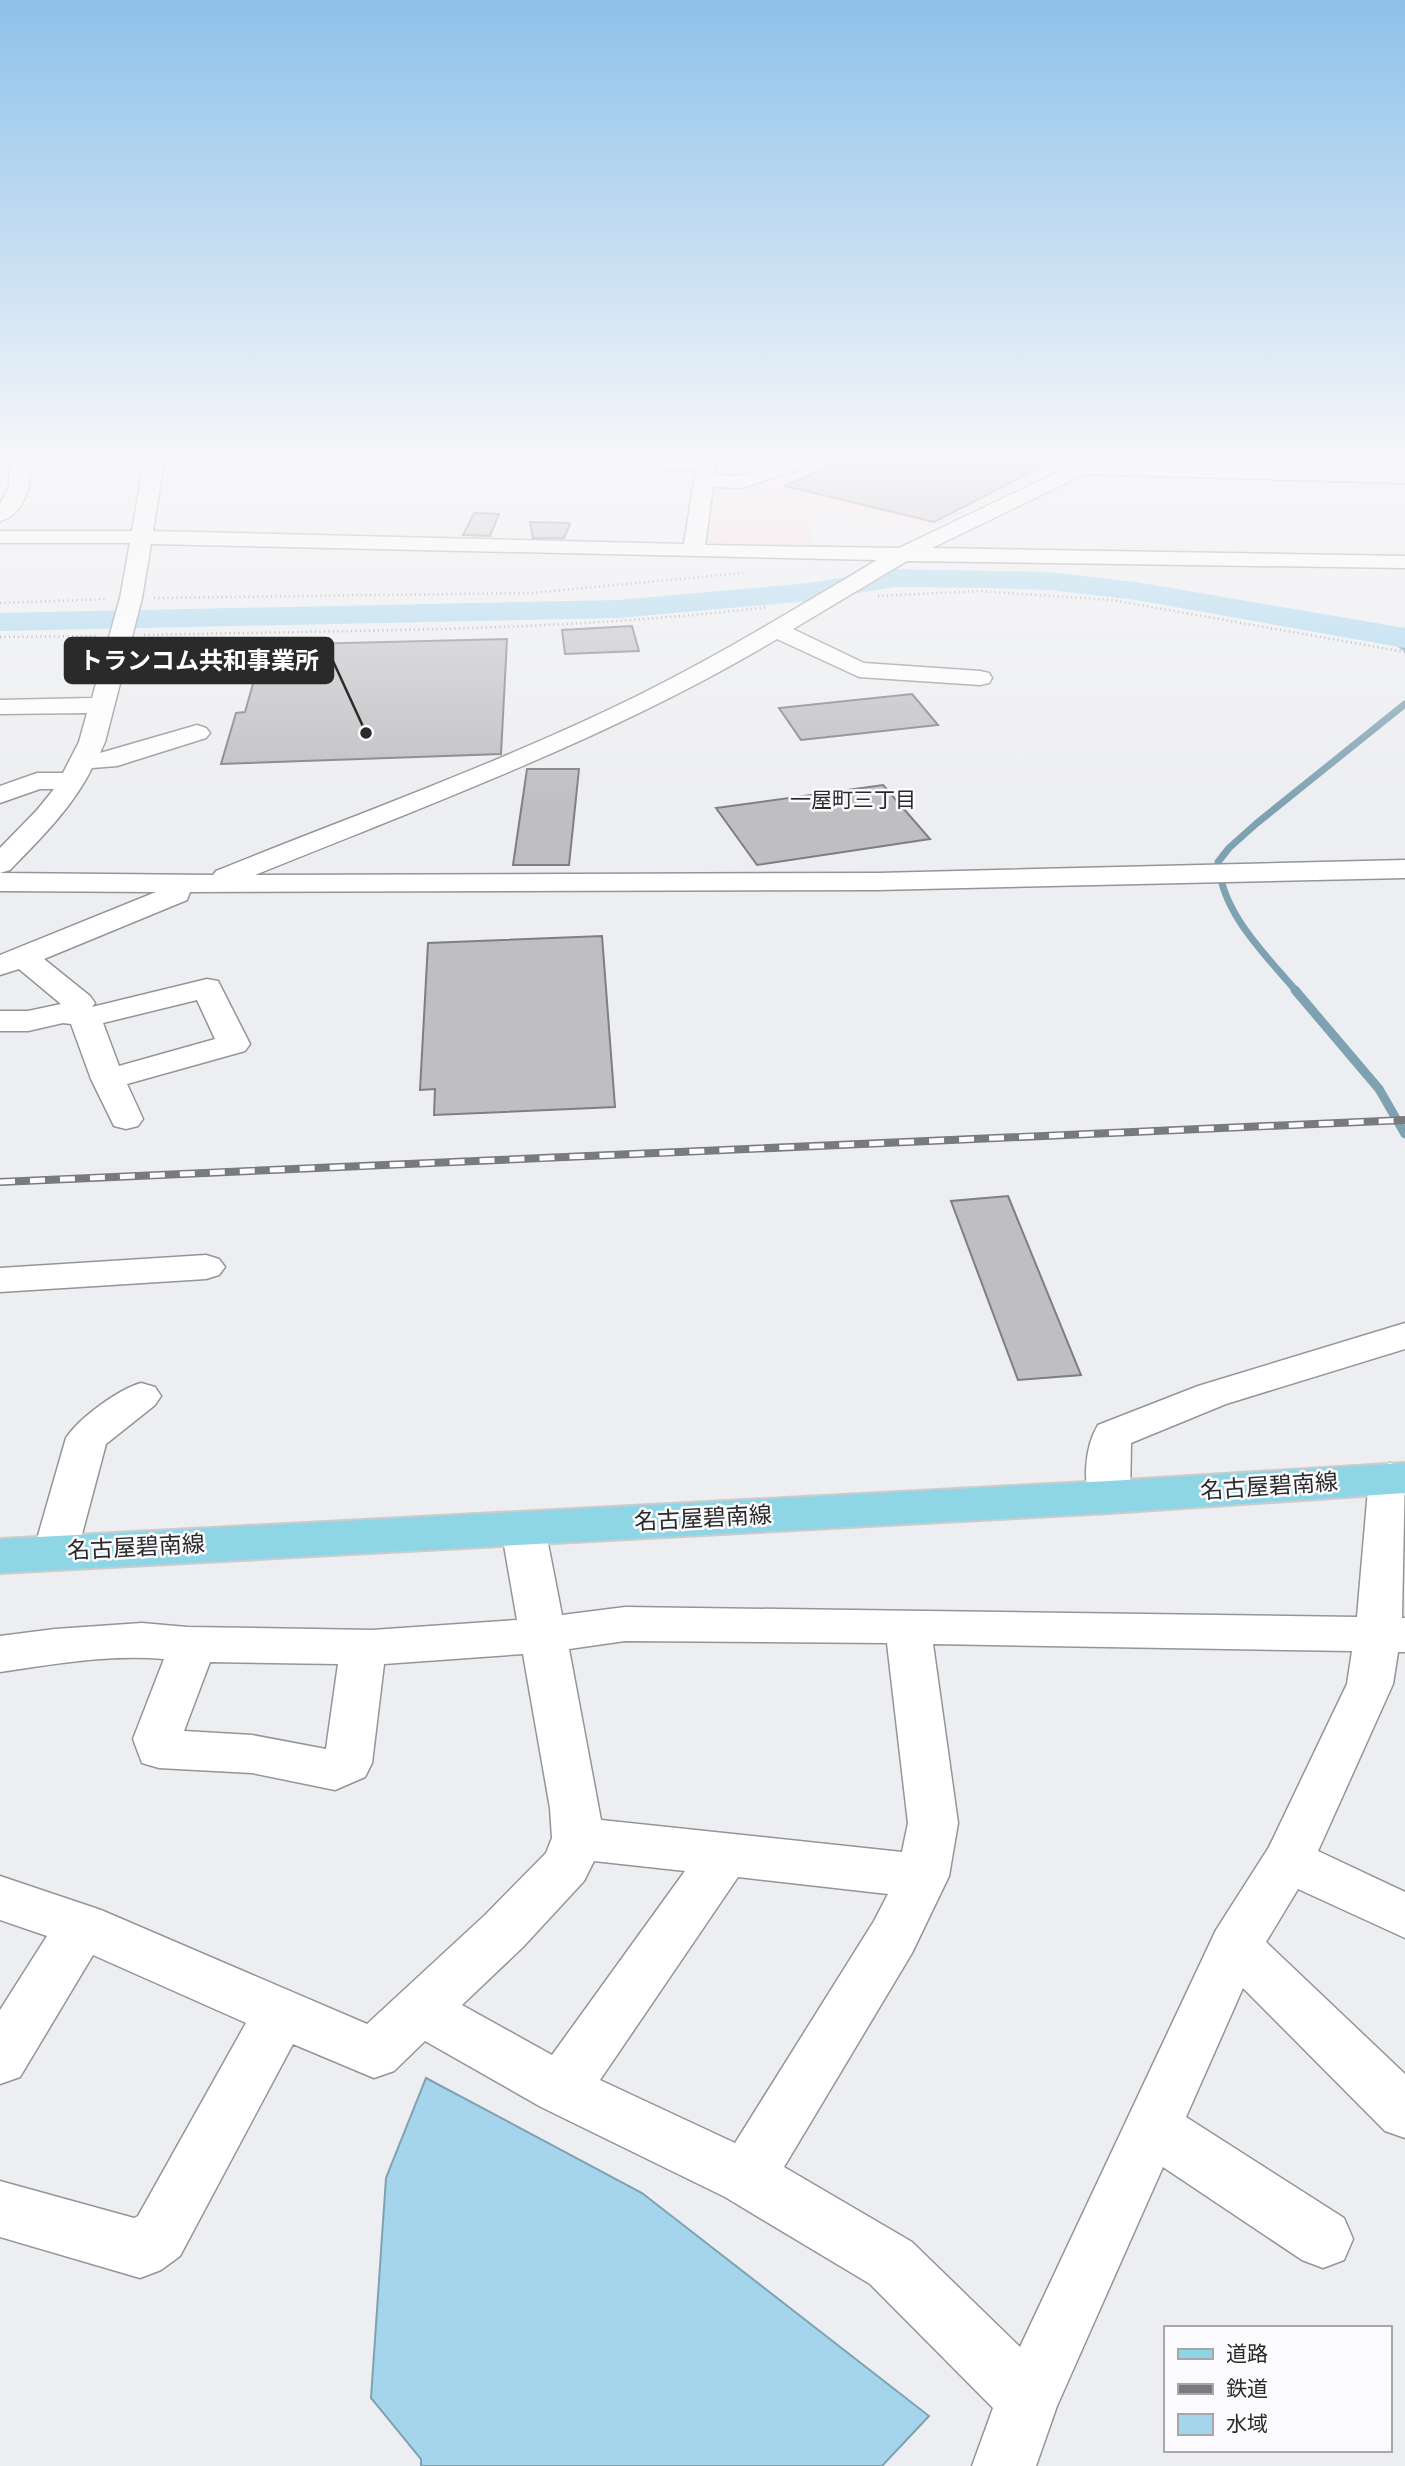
<svg xmlns="http://www.w3.org/2000/svg" width="1405" height="2466" viewBox="0 0 1405 2466" font-family="'Varela Round','Noto Sans JP',sans-serif">
  <rect width="100%" height="100%" fill="#edeef1"/>
  <polygon fill="#f7dde3" points="713,461 1074,461 930,529 862,515 812,514 811,547 701,544"/>
  <polygon fill="#a4d5ec" stroke="#7fa2b2" stroke-width="2" points="426,2078 642,2193 929,2416 882,2466 421,2466 421,2459 371,2398 386,2178"/>
  <g fill="none" stroke-linecap="round" stroke-linejoin="round">
    <polyline stroke="#7fa2b2" stroke-width="5" points="1389,637 1405,649"/>
    <path stroke="#7fa2b2" stroke-width="7" d="M1297,992C1265,954 1222,914 1218,862L1229,848L1257,823L1405,704"/>
    <polyline stroke="#7fa2b2" stroke-width="9" points="1295,990 1379,1089 1405,1134"/>
    <polygon fill="#a4d5ec" fill-rule="evenodd" points="895,569 1049,572 1136,582 1405,628 1405,648 1136,600 1049,590 990,588 895,587 809,601 618,618 0,631 0,613 618,600 809,583"/>
  </g>
  <g fill="#bfbec1" stroke="#7f7e81" stroke-width="2">
    <polygon points="840,461 1052,461 934,522 785,486"/>
    <polygon points="474,513 499,514 490,536 463,535"/>
    <polygon points="530,522 569,523 570,524 564,538 533,538"/>
    <polygon points="632,626 639,651 565,654 562,630"/>
    <polygon points="507,639 501,754 221,764 236,713 245,712 264,645"/>
    <polygon points="912,694 938,725 801,740 779,708"/>
    <polygon points="527,769 579,769 569,865 513,865"/>
    <polygon points="883,785 930,839 757,865 716,808"/>
    <polygon points="602,936 615,1107 434,1115 435,1089 420,1090 428,943"/>
    <polygon points="1008,1196 1081,1375 1018,1380 951,1201"/>
  </g>
  <g fill="none" stroke-linecap="round" stroke-linejoin="round">
    <defs>
      <g id="minor">
        <path d="M15,461H37L29,469C32,489 21,516 0,521V504L9,488V468Z"/>
        <path d="M144,461H164L153,531L684,544L696,469L418,467L408,461H717L715,475L740,476L786,461H816L813,465L742,488L713,487L705,545L899,548L1081,461L1405,471V483L1085,474L932,548L1405,556V568L907,561L793,629L864,663L980,671L989,673L992,678L989,683L980,685L859,677L777,639C613,737 432,803 255,875L878,873L1405,860V878L878,890L190,892L187,900L44,959L90,996L95,1003L92,1007L207,979L218,981L250,1044L245,1051L127,1084L143,1119L138,1126L126,1129L114,1126L91,1079L71,1024L63,1023L28,1031H0V1011H28L61,1004L19,969L0,975V955L156,892L0,891V873L213,875L216,871C357,814 501,763 637,696C720,655 798,607 877,560L151,544L142,598L105,742L100,753L197,725L206,728L210,733L206,738L117,766L92,768C72,808 40,839 10,870L0,873V848L37,810L54,789H40L0,803V786L37,773H63L79,742L87,713L0,714V700L92,698L120,598L130,543H0V531H132ZM197,1000L215,1039L119,1066L103,1023Z"/>
        <polygon points="206,1255 219,1259 225,1267 219,1275 206,1279 0,1292 0,1268"/>
        <path d="M1405,1323V1349L1226,1404L1131,1443L1130,1497L1124,1508L1109,1512L1094,1508C1081,1486 1085,1446 1098,1425L1198,1386Z"/>
        <path d="M141,1383L155,1387L161,1396L155,1405L106,1444L77,1553L71,1564L55,1569L39,1564L33,1553L66,1438C79,1418 119,1389 141,1383Z"/>
        <path d="M1390,1463L1405,1468L1402,1618H1405V1652H1398L1393,1684L1318,1851L1405,1892V1938L1298,1889L1266,1942L1405,2074V2138L1385,2131L1243,1988L1186,2117L1344,2218L1353,2239L1344,2260L1323,2268L1302,2260L1163,2167L1057,2406L1036,2466H972L993,2408L870,2284L725,2197L541,2107L425,2041L394,2071L374,2078L293,2044L180,2256L161,2270L140,2278L0,2237V2181L134,2218L138,2216L246,2023L93,1955L20,2077L0,2084V2010L47,1936L0,1920V1876L101,1910L367,2024L485,1915L546,1853L552,1838L550,1808L523,1654L384,1664L372,1763L365,1777L335,1790L252,1773L159,1768L142,1763L133,1739L164,1659C110,1654 54,1664 0,1672V1636L55,1629L142,1623L187,1627L372,1630L517,1620L501,1528L508,1517L523,1513L538,1517L545,1528L562,1615L625,1607L1357,1617L1369,1478L1375,1468ZM625,1641L887,1643L908,1823L902,1852L601,1820L569,1649ZM933,1644L1352,1651L1347,1684L1269,1847L1216,1930L1020,2347L912,2242L784,2167L912,1953L949,1876L958,1823ZM210,1662L338,1664L326,1749L252,1735L184,1731ZM594,1861L685,1871L552,2055L462,2005L523,1947L584,1881ZM738,1877L888,1894L874,1921L735,2143L600,2080Z"/>
      </g>
      <polygon id="major" points="1405,1463 1405,1493 1109,1513 0,1573 0,1539 1109,1481"/>
    </defs>
    <use href="#minor" stroke="#959598" stroke-width="3"/>
    <use href="#major" stroke="#ccc" stroke-width="4"/>
    <g stroke="#8c8d8f" stroke-width="2.5" stroke-dasharray="1 3.5" stroke-linecap="butt">
      <polyline points="878,596 979,591 1112,600 1405,652"/>
      <polyline points="154,598 530,593 743,573"/>
      <polyline points="0,603 107,599"/>
      <path d="M144,635C352,630 561,632 768,607"/>
      <polyline points="0,637 97,636"/>
    </g>
    <use href="#minor" fill="#fff" fill-rule="evenodd"/>
    <use href="#major" fill="#8ed6e6" fill-rule="evenodd"/>
    <defs>
      <polyline id="rail" points="0,1182 1405,1120"/>
    </defs>
    <use href="#rail" stroke="#797a7b" stroke-width="8"/>
    <use href="#rail" stroke="#fbfbfe" stroke-width="5" stroke-dasharray="15" stroke-linecap="butt"/>
  </g>
  <linearGradient id="sky" x2="0" y2="1"><stop stop-color="#8dc1ea"/><stop offset="0.57" stop-color="#f7f7f9"/><stop offset="1" stop-color="#f7f7f9" stop-opacity="0"/></linearGradient>
  <rect width="1405" height="806" fill="url(#sky)"/>
  <g text-anchor="middle" dominant-baseline="central" stroke-width="5" stroke-linejoin="round" paint-order="stroke">
    <g font-size="21" fill="#2a2a2b" stroke="#fbfbfe">
      <text x="853" y="800">一屋町三丁目</text>
    </g>
    <g font-size="23" fill="#2a2a2b" stroke="#fbfbfe">
      <text transform="translate(1269 1487) rotate(-4)">名古屋碧南線</text>
      <text transform="translate(703 1519) rotate(-3)">名古屋碧南線</text>
      <text transform="translate(136 1548) rotate(-3)">名古屋碧南線</text>
    </g>
  </g>
  <path fill="none" stroke="#2a2a2b" stroke-width="2.5" d="M366 733L333 661"/>
  <circle fill="#2a2a2b" stroke="#fbfbfe" stroke-width="2.5" cx="366" cy="733" r="7"/>
  <rect fill="#2a2a2b" stroke="#2a2a2b" stroke-width="2.5" x="65" y="638" width="268" height="45" rx="7"/>
  <g font-size="24" text-anchor="middle" font-weight="bold" fill="#fff">
    <text x="199" y="669">トランコム共和事業所</text>
  </g>
  <rect x="1164" y="2326" width="228" height="126" fill="#fbfbfe" stroke="#a7a7aa" stroke-width="2"/>
  <rect x="1178" y="2349" width="35" height="10" fill="#8ed6e6" stroke="#a7a7aa" stroke-width="2"/>
  <text x="1226" y="2361" font-size="21" fill="#2a2a2b">道路</text>
  <rect x="1178" y="2384" width="35" height="10" fill="#797a7b" stroke="#a7a7aa" stroke-width="2"/>
  <text x="1226" y="2396" font-size="21" fill="#2a2a2b">鉄道</text>
  <rect x="1178" y="2414" width="35" height="21" fill="#a4d5ec" stroke="#a7a7aa" stroke-width="2"/>
  <text x="1226" y="2431" font-size="21" fill="#2a2a2b">水域</text>
</svg>
